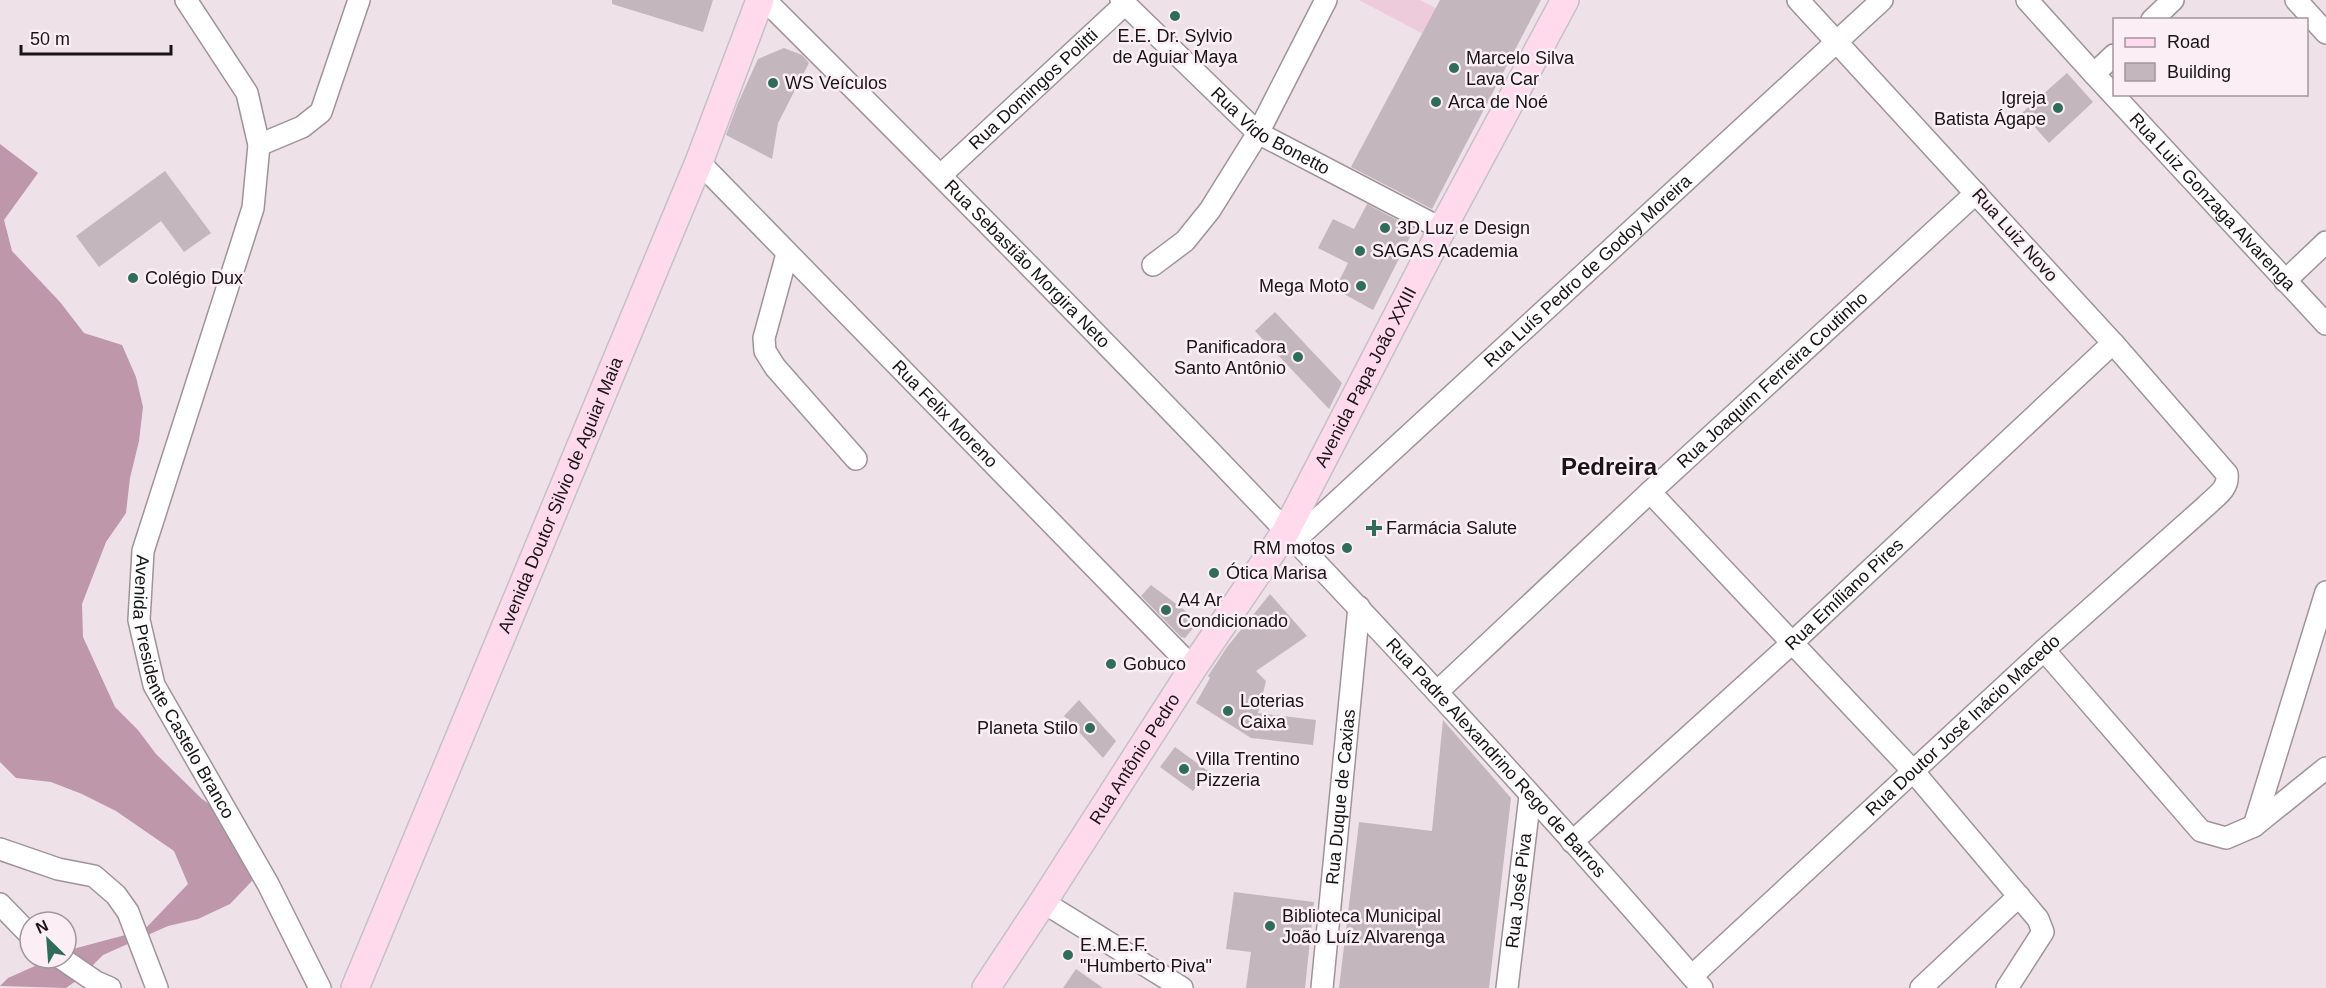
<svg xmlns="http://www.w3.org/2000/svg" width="2326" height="988" viewBox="0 0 2326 988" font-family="Helvetica,sans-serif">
  <rect width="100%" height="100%" fill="#eee1e7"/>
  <polygon fill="#eecbdb" points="1359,0 1420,0 1515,50 1501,75"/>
  <polygon fill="#be97aa" points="0,144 38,173 4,220 12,251 60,302 84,333 122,345 136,377 143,407 139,441 130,478 126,513 106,542 82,604 83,637 115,707 138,730 156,754 202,799 231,819 246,851 252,881 230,904 198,919 168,926 103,955 80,978 66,988 0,986 8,978 73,949 144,930 188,884 174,851 116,811 82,794 51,782 16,778 0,762"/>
  <g fill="#c3b6bc">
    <polygon points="612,0 713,0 703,32 612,4"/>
    <polygon points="1440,0 1541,0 1432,209 1351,167"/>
    <polygon points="784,48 802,55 809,63 778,123 772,159 726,135 738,103 758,59"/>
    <polygon points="2067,73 2093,102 2049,143 2022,113"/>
    <polygon points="165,171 211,233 184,252 161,221 99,267 76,236"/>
    <polygon points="1367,204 1414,229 1373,310 1335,289 1348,263 1318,248 1333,219 1354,229"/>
    <polygon points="1275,312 1342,383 1329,409 1255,331"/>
    <polygon points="1151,585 1199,621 1185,638 1181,637 1141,596"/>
    <polygon points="1270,594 1307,636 1256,671 1266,681 1258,713 1316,720 1313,745 1251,738 1196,703 1210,678 1208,676 1227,647"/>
    <polygon points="1079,700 1116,741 1103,758 1064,716"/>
    <polygon points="1443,720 1511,798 1489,988 1339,988 1359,822 1432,831"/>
    <polygon points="1175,747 1208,771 1193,791 1160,767"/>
    <polygon points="1234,892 1314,902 1305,988 1246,988 1251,952 1226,949"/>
    <polygon points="1076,969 1103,988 1063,988"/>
  </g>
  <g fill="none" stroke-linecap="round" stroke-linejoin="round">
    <defs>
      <g id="minor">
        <path id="s1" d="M186,0L247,93L259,145L253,208L143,551L139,620L154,685L268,884L320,988"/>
        <path id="s2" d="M765,0C1086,320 1405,645 1702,988"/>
        <path id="s3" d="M1121,0L1258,133L1442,229"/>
        <path id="s4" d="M2027,0L2094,74L2326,324"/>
        <polyline points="2296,0 2326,33"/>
        <polyline points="2152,20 2173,0"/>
        <polyline points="2094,74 2114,55"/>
        <polyline points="259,145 302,127 321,112 359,0"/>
        <path id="s5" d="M699,162L1193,668"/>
        <path id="s6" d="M941,175L1125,4"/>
        <polyline points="787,254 764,338 765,351 775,367 856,459"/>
        <polyline points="1153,265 1185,241 1210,210 1258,133 1326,0"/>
        <polyline points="2285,281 2326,242"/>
        <polyline points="1650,492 1913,771 2038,919 2043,932 2007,988"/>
        <path id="s7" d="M1294,541L1882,0"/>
        <polyline points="2044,650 2201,831 2226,838 2254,826 2326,768"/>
        <path id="s8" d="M1437,692L1650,492L1976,193"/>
        <polyline points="2254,826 2326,592"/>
        <path id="s9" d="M1572,842L1792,643L2113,343"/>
        <polyline points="0,849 58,869 94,876 116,895 128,912 157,988"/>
        <polyline points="1043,902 1182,988"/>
        <polyline points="0,904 30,935"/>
        <polyline points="61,958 96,982 110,988"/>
        <path id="s10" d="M1692,976L2044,650L2206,506C2216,496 2229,489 2227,474L2113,343L1798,0"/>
        <path id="s11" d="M1322,988L1359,607"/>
        <path id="s12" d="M1507,988L1530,796"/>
        <polyline points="1921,988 2019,896"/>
      </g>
      <g id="major">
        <path id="s13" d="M355,988L699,162L760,0"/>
        <path id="s14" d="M986,988L1043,902L1193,668L1286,531L1442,229L1565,0"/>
      </g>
    </defs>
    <use href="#minor" stroke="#9f9399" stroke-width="24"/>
    <use href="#major" stroke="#c3c2c3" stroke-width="30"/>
    <use href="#minor" stroke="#fff" stroke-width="21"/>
    <use href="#major" stroke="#ffdaec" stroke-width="27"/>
  </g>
  <g fill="#306d58" stroke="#fbeef4" stroke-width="2">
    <circle cx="1175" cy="16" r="6"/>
    <circle cx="1454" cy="68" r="6"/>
    <circle cx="773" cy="83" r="6"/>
    <circle cx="1436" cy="102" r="6"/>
    <circle cx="2058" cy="108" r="6"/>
    <circle cx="1385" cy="228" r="6"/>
    <circle cx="1360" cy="251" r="6"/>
    <circle cx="133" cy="278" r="6"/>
    <circle cx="1361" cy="286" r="6"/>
    <circle cx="1298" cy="357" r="6"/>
    <path d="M1371 519h6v6h6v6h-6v6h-6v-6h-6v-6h6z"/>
    <circle cx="1347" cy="548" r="6"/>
    <circle cx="1214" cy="573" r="6"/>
    <circle cx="1166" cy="610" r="6"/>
    <circle cx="1111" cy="664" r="6"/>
    <circle cx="1228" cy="711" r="6"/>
    <circle cx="1090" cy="728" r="6"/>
    <circle cx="1184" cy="769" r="6"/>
    <circle cx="1270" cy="926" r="6"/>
    <circle cx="1068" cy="955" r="6"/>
  </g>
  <g text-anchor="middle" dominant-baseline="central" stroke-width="5" stroke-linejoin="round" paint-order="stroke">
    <g font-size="18" fill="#191517" stroke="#fbeef4" text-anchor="start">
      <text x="1175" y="36" text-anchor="middle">E.E. Dr. Sylvio<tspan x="1175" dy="21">de Aguiar Maya</tspan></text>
      <text x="1466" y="58">Marcelo Silva<tspan x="1466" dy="21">Lava Car</tspan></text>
      <text x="785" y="83">WS Veículos</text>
      <text x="2046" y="98" text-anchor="end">Igreja<tspan x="2046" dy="21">Batista Ágape</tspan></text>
      <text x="1448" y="102">Arca de Noé</text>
      <text x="1397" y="228">3D Luz e Design</text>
      <text x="1372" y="251">SAGAS Academia</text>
      <text x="145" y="278">Colégio Dux</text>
      <text x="1349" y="286" text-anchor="end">Mega Moto</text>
      <text x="1286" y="347" text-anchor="end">Panificadora<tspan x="1286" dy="21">Santo Antônio</tspan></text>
      <text x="1386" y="528">Farmácia Salute</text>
      <text x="1335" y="548" text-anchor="end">RM motos</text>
      <text x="1226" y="573">Ótica Marisa</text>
      <text x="1178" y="600">A4 Ar<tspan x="1178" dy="21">Condicionado</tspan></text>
      <text x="1123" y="664">Gobuco</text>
      <text x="1240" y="701">Loterias<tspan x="1240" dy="21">Caixa</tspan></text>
      <text x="1078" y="728" text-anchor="end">Planeta Stilo</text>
      <text x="1196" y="759">Villa Trentino<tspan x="1196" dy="21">Pizzeria</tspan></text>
      <text x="1282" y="916">Biblioteca Municipal<tspan x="1282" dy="21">João Luíz Alvarenga</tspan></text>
      <text x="1080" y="945">E.M.E.F.<tspan x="1080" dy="21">"Humberto Piva"</tspan></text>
    </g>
    <g font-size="18" fill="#191517" stroke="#fbeef4">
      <text stroke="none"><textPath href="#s6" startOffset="126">Rua Domingos Politti</textPath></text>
      <text stroke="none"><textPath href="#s3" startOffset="200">Rua Vido Bonetto</textPath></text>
      <text stroke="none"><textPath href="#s4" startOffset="274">Rua Luiz Gonzaga Alvarenga</textPath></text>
      <text transform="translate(2015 235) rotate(48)">Rua Luiz Novo</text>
      <text stroke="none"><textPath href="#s2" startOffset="372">Rua Sebastião Morgira Neto</textPath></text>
      <text stroke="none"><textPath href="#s7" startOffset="399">Rua Luís Pedro de Godoy Moreira</textPath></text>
      <text stroke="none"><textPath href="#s14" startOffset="720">Avenida Papa João XXIII</textPath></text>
      <text stroke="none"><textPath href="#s8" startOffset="458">Rua Joaquim Ferreira Coutinho</textPath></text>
      <text stroke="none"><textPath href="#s5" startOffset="352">Rua Felix Moreno</textPath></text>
      <text stroke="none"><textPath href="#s13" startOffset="534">Avenida Doutor Silvio de Aguiar Maia</textPath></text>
      <text stroke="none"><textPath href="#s9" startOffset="368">Rua Emíliano Pires</textPath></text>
      <text stroke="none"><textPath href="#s1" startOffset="734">Avenida Presidente Castelo Branco</textPath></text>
      <text stroke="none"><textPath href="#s10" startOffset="369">Rua Doutor José Inácio Macedo</textPath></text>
      <text stroke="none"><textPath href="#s2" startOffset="1053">Rua Padre Alexandrino Rego de Barros</textPath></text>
      <text stroke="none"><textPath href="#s14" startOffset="273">Rua Antônio Pedro</textPath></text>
      <text stroke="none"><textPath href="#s11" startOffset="192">Rua Duque de Caxias</textPath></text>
      <text stroke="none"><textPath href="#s12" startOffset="98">Rua José Piva</textPath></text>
    </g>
    <g font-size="24" font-weight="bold" fill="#191517" stroke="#fbeef4">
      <text x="1609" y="466">Pedreira</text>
    </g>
  </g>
  <rect x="2113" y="18" width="195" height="78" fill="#fbeef4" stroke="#a1979c" stroke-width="1.5"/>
  <rect x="2125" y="38" width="30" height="9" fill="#ffdaec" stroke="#a1979c" stroke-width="1.5"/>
  <text x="2167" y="48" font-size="18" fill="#191517">Road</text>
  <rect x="2125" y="63" width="30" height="18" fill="#c3b6bc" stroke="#a1979c" stroke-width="1.5"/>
  <text x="2167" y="78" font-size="18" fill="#191517">Building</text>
  <g transform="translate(48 940) rotate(335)"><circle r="28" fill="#fbeef4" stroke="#a1979c" stroke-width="1.5"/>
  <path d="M0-4.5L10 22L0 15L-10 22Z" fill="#306d58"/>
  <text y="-9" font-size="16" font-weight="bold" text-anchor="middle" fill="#191517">N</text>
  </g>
  <path d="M21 45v9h150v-9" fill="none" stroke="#191517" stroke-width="3"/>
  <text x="30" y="45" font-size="18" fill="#191517" stroke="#fbeef4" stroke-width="4.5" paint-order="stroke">50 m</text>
</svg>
